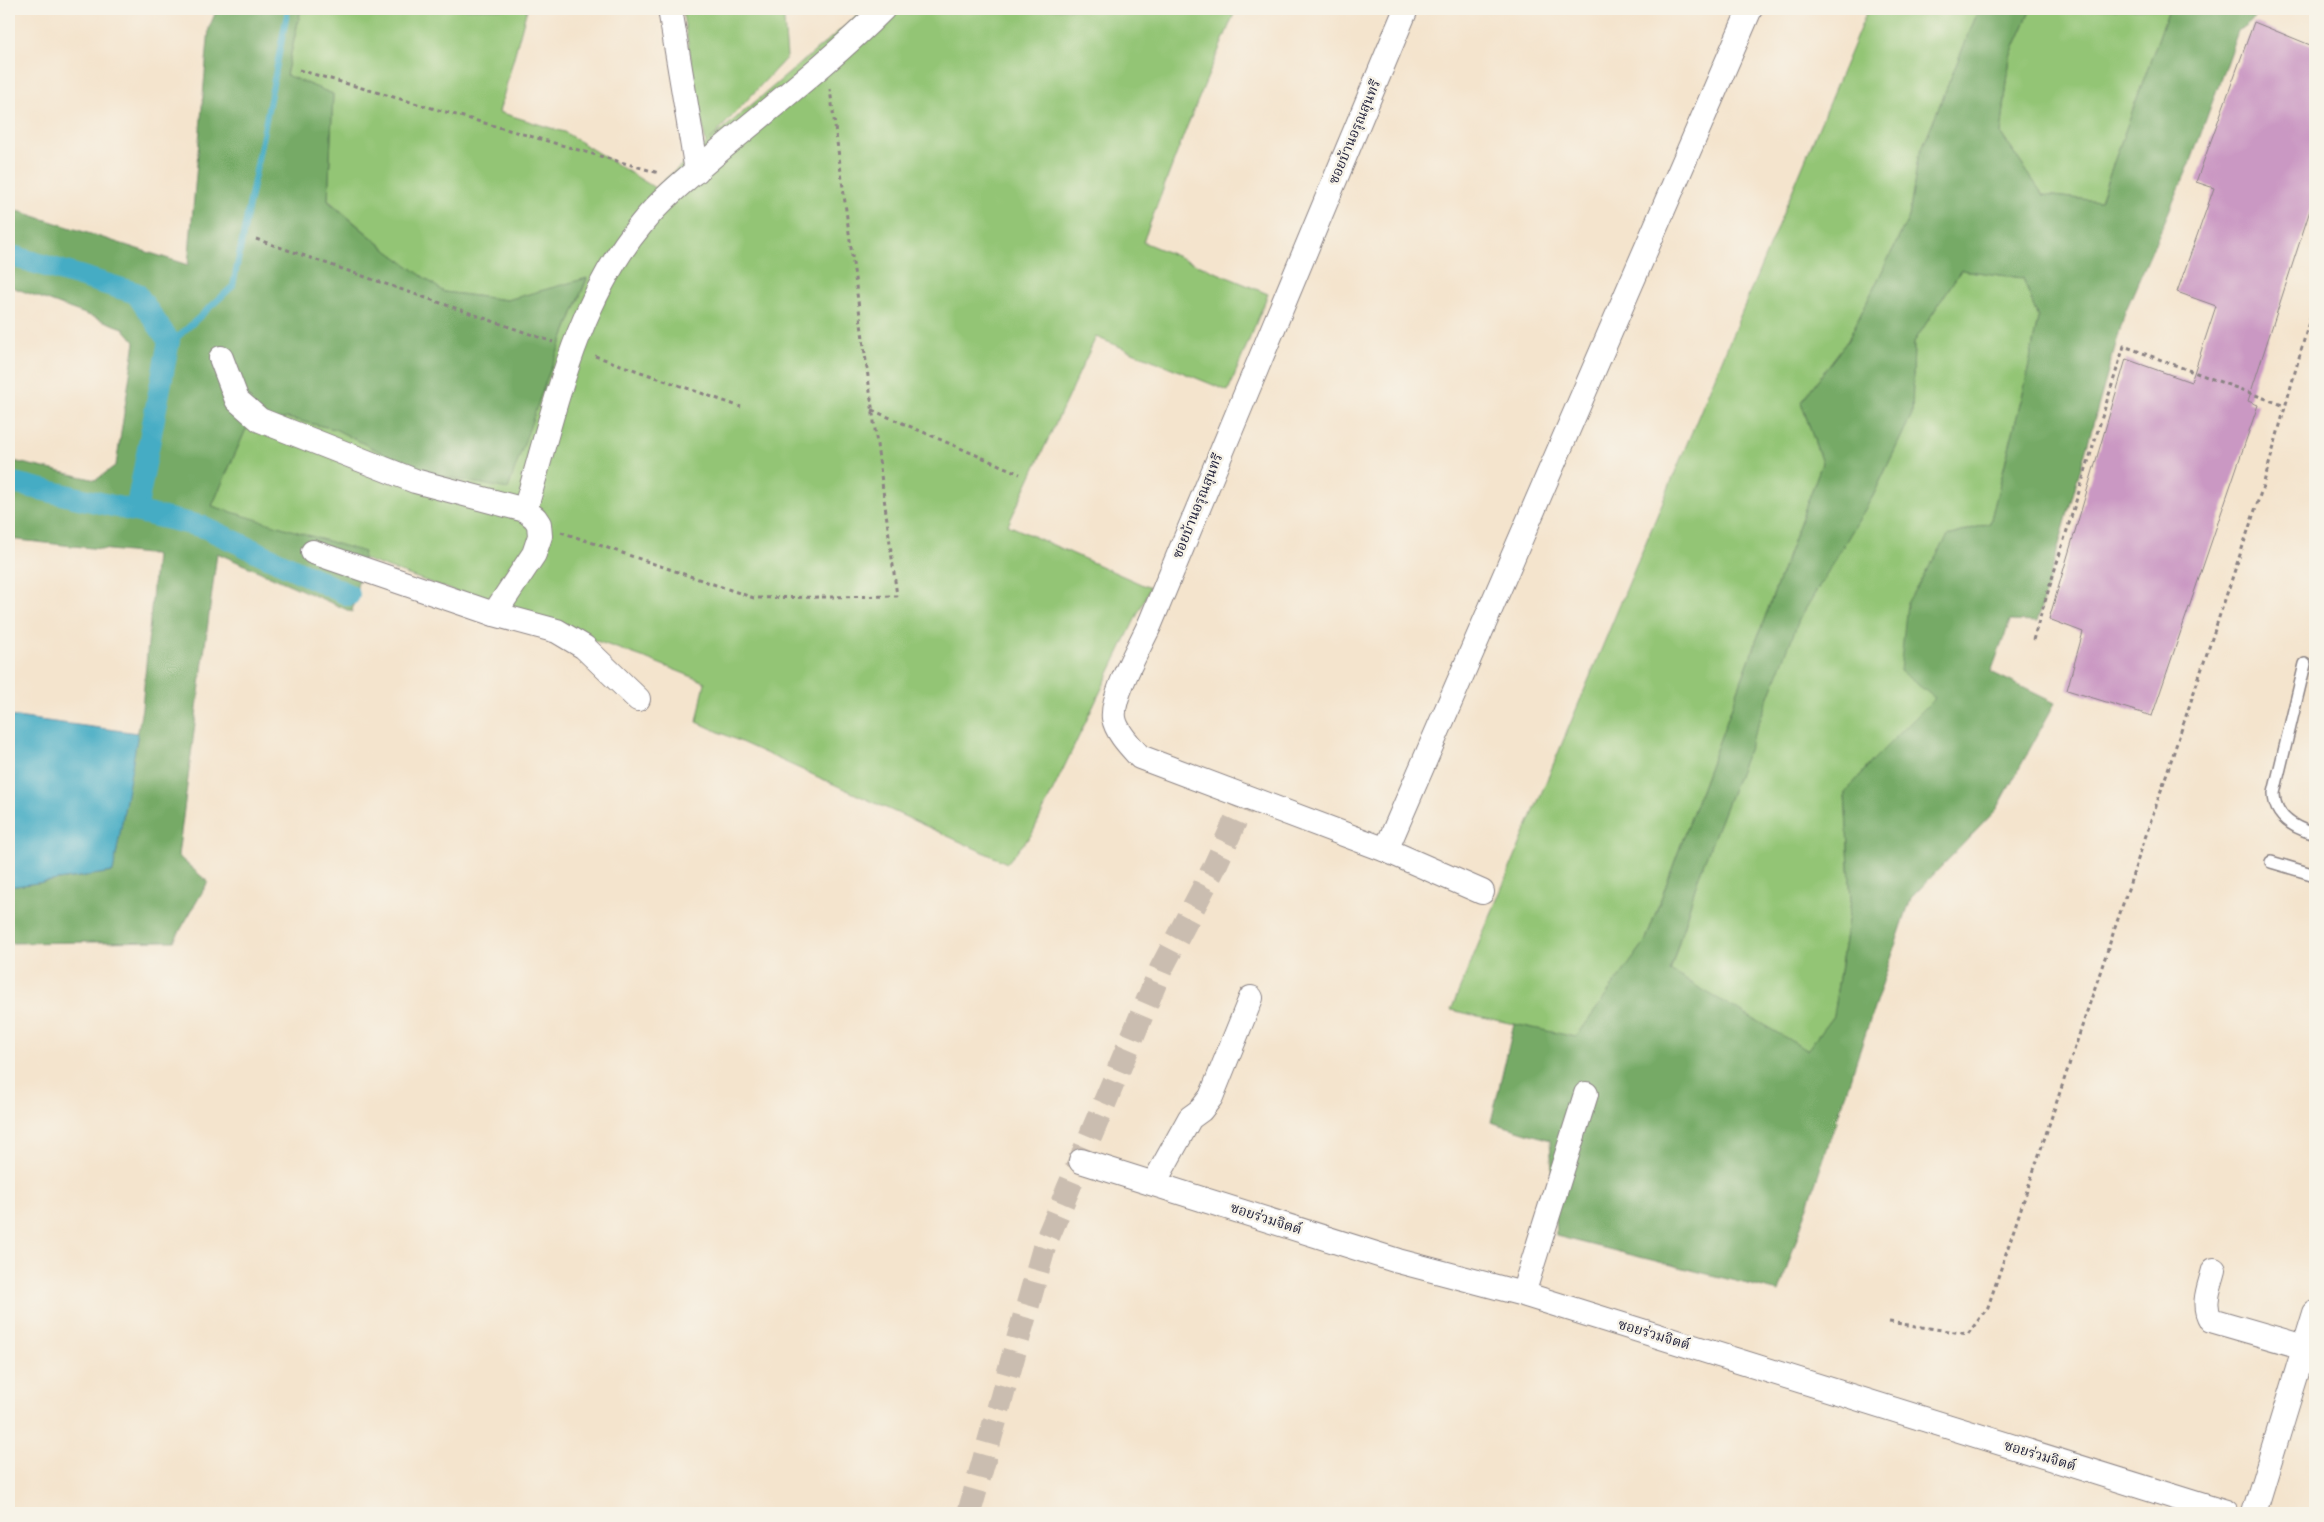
<svg xmlns="http://www.w3.org/2000/svg" width="2324" height="1522" viewBox="0 0 2324 1522" font-family="'IM FELL English','Noto Serif Thai',serif">
  <rect width="100%" height="100%" fill="#f7f3e8"/>
  <filter id="ink" filterUnits="userSpaceOnUse"><feTurbulence type="fractalNoise" baseFrequency=".02" numOctaves="2"/><feDisplacementMap in="SourceGraphic" scale="10" xChannelSelector="R" yChannelSelector="G"/><feConvolveMatrix kernelMatrix="1 2 1 2 8 2 1 2 1" color-interpolation-filters="sRGB"/></filter>
  <filter id="wash" filterUnits="userSpaceOnUse"><feTurbulence type="fractalNoise" baseFrequency=".0096" numOctaves="4" result="noise"/><feDisplacementMap in="SourceGraphic" scale="20" xChannelSelector="R" yChannelSelector="G"/><feGaussianBlur stdDeviation="1.12" result="paint"/><feColorMatrix in="noise" values="0 0 0 0 0 0 0 0 0 0 0 0 0 0 0 0 0 1.4 0 .05"/><feComposite in="paint" operator="in"/></filter>
  <g filter="url(#wash)">
    <rect width="100%" height="100%" fill="#f4e4cd"/>
    <g fill="#93c575" stroke="#5a7458">
      <polygon points="301,9 527,9 499,112 564,132 655,188 706,144 682,9 783,9 787,57 710,140 865,9 1236,9 1186,129 1143,242 1268,294 1228,391 1096,337 1008,525 1150,588 1032,834 1007,863 697,722 705,682 645,658 212,506 246,429 287,418 335,429 420,472 547,378 587,279 507,300 444,292 389,252 328,200 333,94 286,76"/>
      <polygon points="1868,9 1979,9 1918,158 1909,217 1848,340 1801,402 1822,463 1645,942 1576,1038 1451,1010"/>
      <polygon points="2031,9 2169,9 2100,201 2043,195 2001,134 2010,56"/>
      <polygon points="1961,270 2023,278 2038,318 2025,385 1990,523 1948,536 1935,698 1875,758 1845,793 1851,901 1833,1016 1807,1051 1670,972 1699,875 1799,619 1873,496 1912,414 1914,342"/>
    </g>
    <g fill="#76aa66" stroke="#4c6650" fill-rule="evenodd">
      <polygon points="217,9 301,9 286,75 333,94 328,201 389,252 444,292 507,300 587,278 547,378 508,489 420,472 335,429 287,418 246,429 212,506 364,552 352,612 217,553 178,856 208,882 174,941 9,943 9,887 113,872 142,708 156,555 9,539 9,460 96,480 116,465 135,342 123,328 9,286 9,208 188,265 209,28"/>
      <path d="M1979,9H2031L2010,56L2001,134L2043,195L2100,201L2169,9H2260L2256,17L2238,31L2191,161L2125,312L2037,622L2010,621L1991,672L2055,703L1997,809L1911,898L1779,1292L1556,1236L1550,1140L1491,1122L1514,1024L1576,1037L1645,942L1822,463L1801,402L1848,340L1909,217L1918,158ZM1961,270L2023,278L2038,318L2025,385L1990,523L1948,536L1907,603L1900,671L1935,698L1875,758L1845,793L1851,901L1833,1016L1807,1050L1670,971L1699,875L1799,620L1873,496L1912,414L1914,342Z"/>
    </g>
    <polygon fill="#44acc4" stroke="#336780" points="9,716 138,733 113,872 9,887"/>
    <g fill="none" stroke-linecap="round" stroke-linejoin="round">
      <polyline stroke="#44acc4" stroke-width="6" points="168,346 233,286 288,9"/>
      <g stroke="#44acc4" stroke-width="22">
        <polyline points="9,255 136,293 169,341 136,511"/>
        <polyline points="9,482 204,527 349,595"/>
      </g>
    </g>
    <g id="blocks">
      <polygon fill="#ca98c3" points="2254,22 2315,47 2315,195 2248,401 2258,405 2152,716 2067,690 2083,632 2049,619 2126,359 2191,382 2216,306 2177,292 2214,188 2196,182"/>
    </g>
  </g>
  <g filter="url(#ink)">
    <use href="#blocks" fill-opacity="0" stroke="#8b8384" stroke-width="1"/>
    <g fill="none" stroke-linecap="round" stroke-linejoin="round">
      <polyline stroke="#cabdb0" stroke-width="24" stroke-dasharray="24 12" stroke-linecap="butt" points="969,1513 1045,1244 1161,969 1214,868 1246,797"/>
      <defs>
        <g id="service">
          <path d="M2305,664L2274,793C2274,817 2294,828 2315,834"/>
          <polyline points="2271,862 2315,875"/>
        </g>
        <g id="minor">
          <polyline points="670,9 697,171"/>
          <path d="M1406,9L1150,624C1140,646 1111,696 1114,718C1116,732 1131,747 1140,757L1386,850L1482,892"/>
          <polyline points="221,358 237,400 260,420 415,481 525,510 535,518 539,524 540,536 534,554 494,614 313,552"/>
          <path d="M525,510C554,413 575,302 643,222C665,195 694,173 720,150C775,104 832,60 883,9"/>
          <polyline points="494,614 557,631 584,647 638,699"/>
          <polyline points="1386,850 1750,9"/>
          <polyline points="1081,1161 1398,1261 1523,1294 2226,1513"/>
          <polyline points="1154,1183 1190,1118 1201,1110 1211,1097 1251,998"/>
          <path d="M2214,1270C2210,1286 2201,1305 2211,1320L2304,1347"/>
          <polyline points="1523,1294 1586,1094"/>
          <polyline points="2254,1513 2315,1313"/>
        </g>
      </defs>
      <use href="#service" stroke="#8b8384" stroke-width="14"/>
      <use href="#minor" stroke="#8b8384" stroke-width="26"/>
      <g stroke="#8b8384" stroke-width="3" stroke-dasharray="4 4" stroke-linecap="butt">
        <polyline points="299,70 659,173"/>
        <polyline points="256,239 553,342"/>
        <polyline points="595,356 741,407"/>
        <polyline points="872,410 1020,474"/>
        <polyline points="561,532 754,598 897,596 830,89"/>
        <polyline points="2033,640 2124,346 2285,406"/>
        <polyline points="1889,1322 1968,1334 1988,1307 2262,489 2315,301"/>
      </g>
      <use href="#service" stroke="#fff" stroke-width="11"/>
      <use href="#minor" stroke="#fff" stroke-width="24"/>
    </g>
  </g>
  <g text-anchor="middle" dominant-baseline="central" stroke-width="5" stroke-linejoin="round" paint-order="stroke">
    <g font-size="14" fill="#22223b" stroke="#f7f3e8">
      <text transform="translate(1355 132) rotate(-67)">ซอยบ้านอรุณสุนทรี</text>
      <text transform="translate(1198 506) rotate(-68)">ซอยบ้านอรุณสุนทรี</text>
      <text transform="translate(1266 1219) rotate(18)">ซอยร่วมจิตต์</text>
      <text transform="translate(1654 1335) rotate(17)">ซอยร่วมจิตต์</text>
      <text transform="translate(2040 1456) rotate(17)">ซอยร่วมจิตต์</text>
    </g>
  </g>
  <rect width="2324" height="1522" fill="none" stroke="#f7f3e8" stroke-width="30"/>
</svg>
